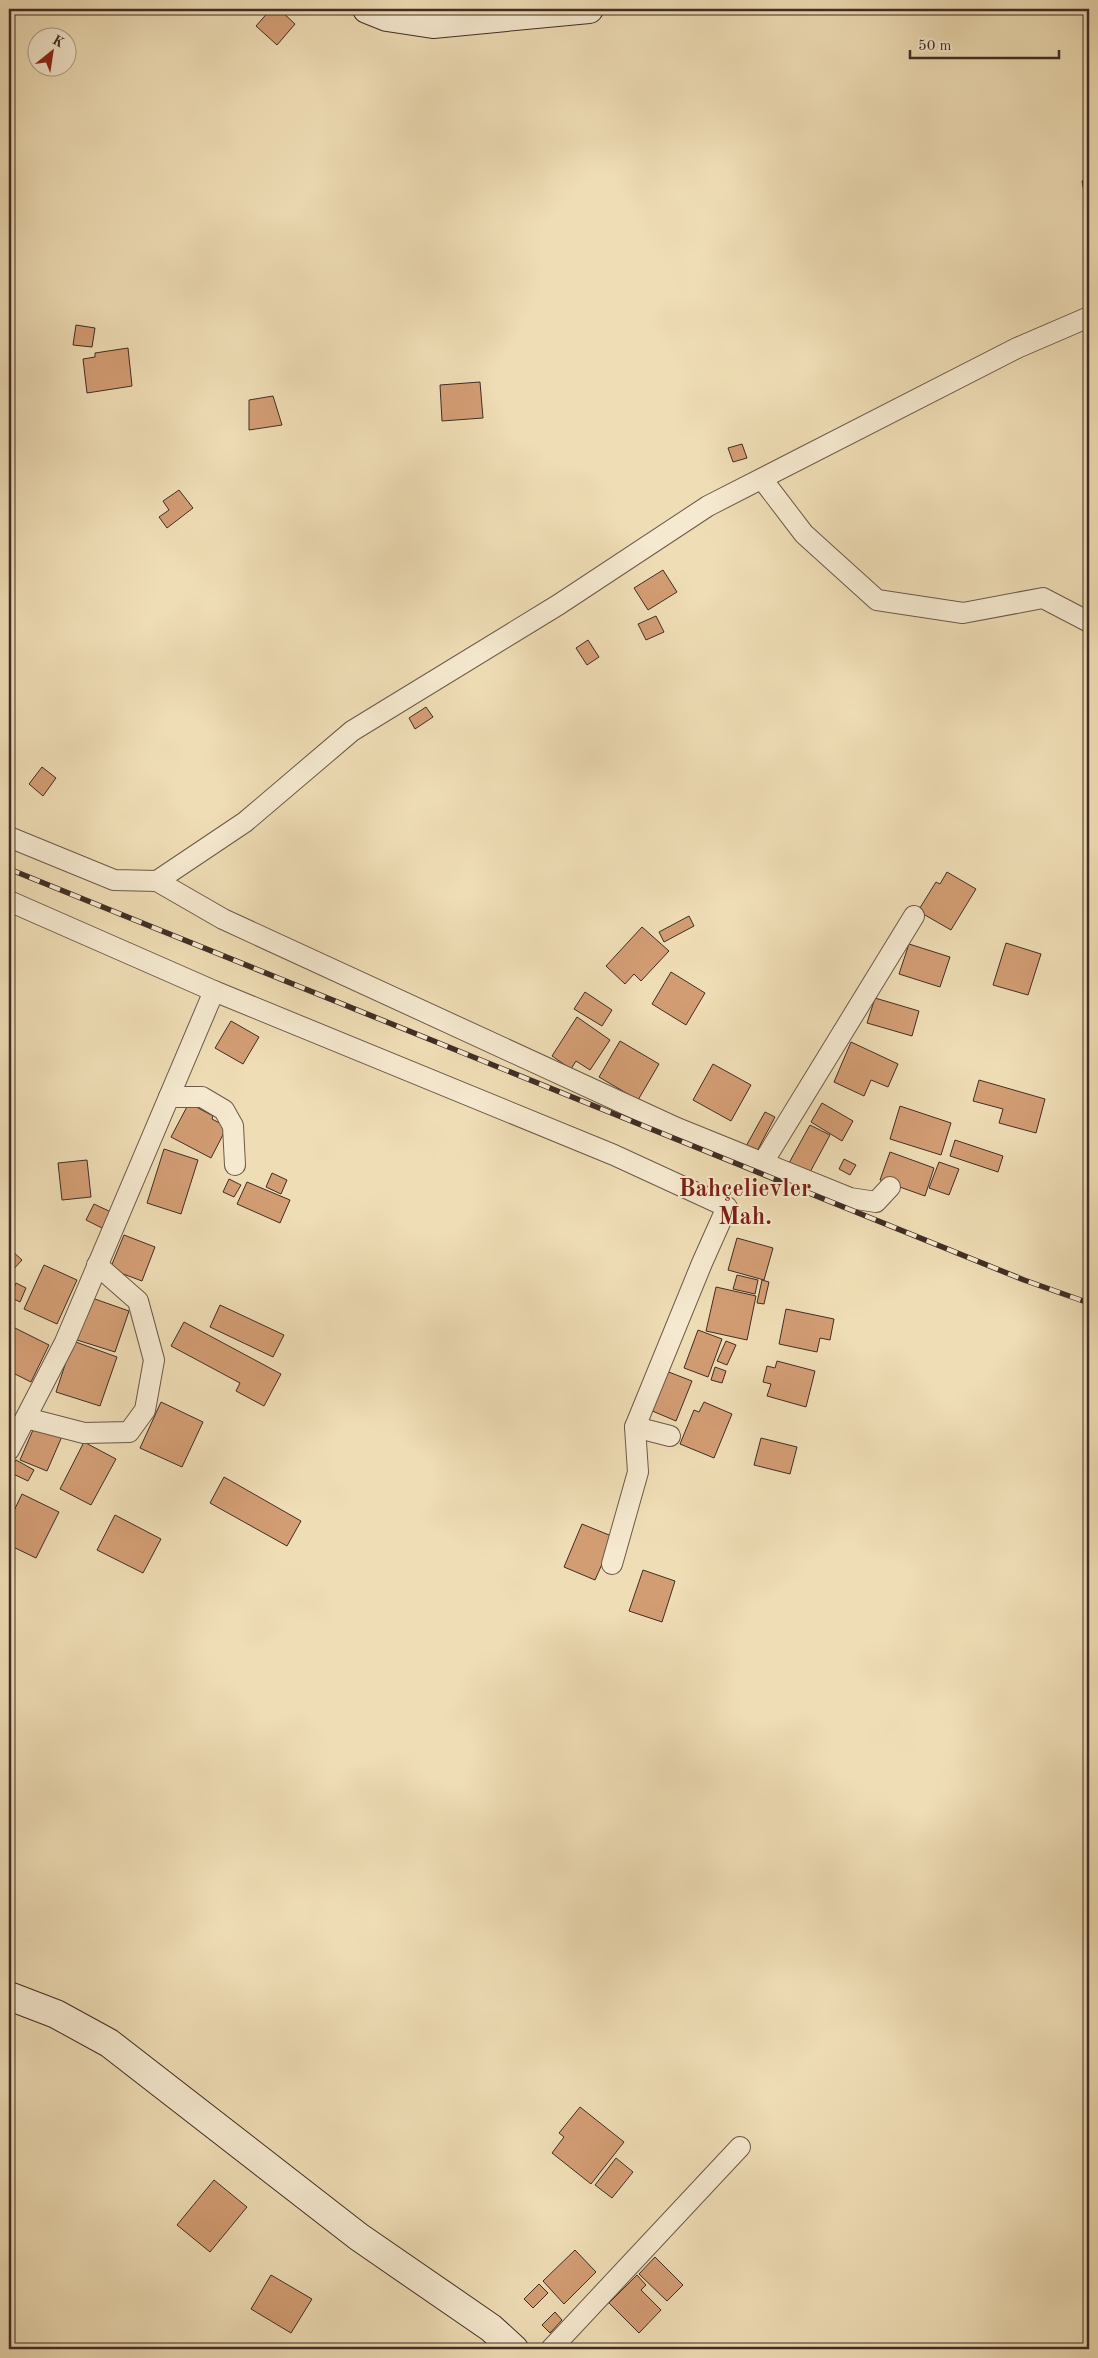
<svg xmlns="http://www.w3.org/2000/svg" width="1098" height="2358" viewBox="0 0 1098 2358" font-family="'Old Standard TT',serif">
  <rect width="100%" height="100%" fill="#efddb5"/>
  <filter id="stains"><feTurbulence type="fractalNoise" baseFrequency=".004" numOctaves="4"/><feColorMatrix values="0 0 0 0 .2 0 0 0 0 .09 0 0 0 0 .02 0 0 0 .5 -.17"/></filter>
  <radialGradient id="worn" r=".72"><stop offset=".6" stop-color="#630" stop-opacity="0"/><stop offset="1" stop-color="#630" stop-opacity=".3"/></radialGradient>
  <g fill="#d39d74" stroke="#402d25">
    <polygon points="271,9 279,9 295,24 277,45 256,26"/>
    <polygon points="1089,180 1089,221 1082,181"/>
    <polygon points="76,325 95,328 92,347 73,345"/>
    <polygon points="128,348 132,386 87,393 83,359 95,357 95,353"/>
    <polygon points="480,382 483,418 442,421 440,385"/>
    <polygon points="273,396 282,425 249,430 249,400"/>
    <polygon points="742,444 747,458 733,462 728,448"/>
    <polygon points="179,490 193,508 167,528 159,517 169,510 163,501"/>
    <polygon points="663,570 677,592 648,610 634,588"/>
    <polygon points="656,616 664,632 646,640 638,624"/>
    <polygon points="588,640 599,657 587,665 576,648"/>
    <polygon points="426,707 433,717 415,729 409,718"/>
    <polygon points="42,767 56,778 43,796 29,784"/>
    <polygon points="947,872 976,889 951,930 918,911 936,882 940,884"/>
    <polygon points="689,916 694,926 664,942 659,932"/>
    <polygon points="642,927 669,951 641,981 634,974 625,984 606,966"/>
    <polygon points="1006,943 1041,954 1028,995 993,985"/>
    <polygon points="909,944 950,957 940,987 899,974"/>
    <polygon points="671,972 705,993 686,1025 652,1004"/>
    <polygon points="585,992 612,1010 602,1026 574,1009"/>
    <polygon points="875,998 919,1011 912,1036 867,1023"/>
    <polygon points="577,1017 610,1040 590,1070 576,1061 571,1069 552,1056"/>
    <polygon points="231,1021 259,1037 243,1064 215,1048"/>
    <polygon points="620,1041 659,1064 638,1100 599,1077"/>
    <polygon points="851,1042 898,1064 888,1087 871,1080 864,1096 834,1082"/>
    <polygon points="713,1064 751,1085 731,1121 693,1100"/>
    <polygon points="979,1080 1045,1099 1036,1133 999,1123 1003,1109 973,1101"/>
    <polygon points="189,1103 213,1116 212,1119 227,1127 211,1158 171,1137"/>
    <polygon points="822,1103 853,1121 842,1141 811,1122"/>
    <polygon points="900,1106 951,1123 941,1155 890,1139"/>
    <polygon points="765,1112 775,1117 756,1153 745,1148"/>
    <polygon points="810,1125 830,1135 809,1174 789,1163"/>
    <polygon points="955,1140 1003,1156 998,1172 950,1156"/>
    <polygon points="164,1149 198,1160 181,1214 147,1203"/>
    <polygon points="890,1152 934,1168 925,1196 880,1180"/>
    <polygon points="844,1159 856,1165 850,1175 839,1169"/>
    <polygon points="87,1160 91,1197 62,1200 58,1163"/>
    <polygon points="939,1162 959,1169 949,1195 929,1188"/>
    <polygon points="272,1173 287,1180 281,1194 266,1187"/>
    <polygon points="229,1179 241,1185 234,1197 223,1192"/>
    <polygon points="247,1182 290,1200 280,1223 237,1204"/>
    <polygon points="94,1204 111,1212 104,1229 86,1220"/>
    <polygon points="124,1235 155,1247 142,1281 110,1269"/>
    <polygon points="737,1238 773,1248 764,1280 728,1270"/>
    <polygon points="10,1249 22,1260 9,1274 9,1250"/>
    <polygon points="44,1265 77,1280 57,1324 24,1309"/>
    <polygon points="737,1275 758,1280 755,1294 733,1289"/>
    <polygon points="762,1280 769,1282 764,1304 757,1303"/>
    <polygon points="16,1283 26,1288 20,1302 10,1297"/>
    <polygon points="716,1287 756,1296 747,1340 706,1331"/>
    <polygon points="92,1298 129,1311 115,1352 77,1340"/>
    <polygon points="220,1305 284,1335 273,1357 210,1327"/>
    <polygon points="786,1309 834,1319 830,1340 820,1338 817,1352 779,1344"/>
    <polygon points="184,1322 281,1374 264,1406 236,1391 240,1383 171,1346"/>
    <polygon points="11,1326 49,1345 31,1382 9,1371 9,1330"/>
    <polygon points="698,1330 722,1339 708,1377 684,1368"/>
    <polygon points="73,1341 117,1357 100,1406 56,1392"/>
    <polygon points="726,1341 736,1345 727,1365 717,1361"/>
    <polygon points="777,1361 815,1371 806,1407 767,1396 771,1384 763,1382 767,1366 775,1368"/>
    <polygon points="715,1367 726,1371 722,1383 711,1380"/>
    <polygon points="666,1371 692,1381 676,1421 650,1410"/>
    <polygon points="161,1402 203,1422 182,1467 140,1448"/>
    <polygon points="704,1402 732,1414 714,1458 680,1444 694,1410 699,1412"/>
    <polygon points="36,1423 63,1434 47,1471 20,1460"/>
    <polygon points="761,1438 797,1447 790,1474 754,1465"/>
    <polygon points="84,1442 116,1459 91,1505 60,1489"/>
    <polygon points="16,1460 34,1470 28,1481 9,1472"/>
    <polygon points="224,1477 301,1521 287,1546 210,1503"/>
    <polygon points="22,1494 59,1512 36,1558 9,1545 9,1521"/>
    <polygon points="115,1515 161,1539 143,1573 97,1550"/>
    <polygon points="582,1524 614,1537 595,1580 564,1567"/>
    <polygon points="643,1570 675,1581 662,1622 629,1611"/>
    <polygon points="9,1690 15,1694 9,1703"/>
    <polygon points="580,2107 624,2142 591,2184 552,2153 564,2137 559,2133"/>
    <polygon points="616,2158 633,2172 612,2198 595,2185"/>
    <polygon points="214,2180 247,2207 210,2252 177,2225"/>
    <polygon points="575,2250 596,2272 564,2304 543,2281"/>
    <polygon points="655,2257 683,2285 667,2301 639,2274"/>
    <polygon points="271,2275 312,2299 291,2333 251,2309"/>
    <polygon points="637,2275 646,2285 641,2290 661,2310 639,2333 609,2303"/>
    <polygon points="539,2284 548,2293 533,2308 524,2299"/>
    <polygon points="555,2312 562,2320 550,2333 542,2325"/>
  </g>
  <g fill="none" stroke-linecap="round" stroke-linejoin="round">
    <defs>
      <g id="street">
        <polyline points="762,479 804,534 877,600 963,613 1043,598 1089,622"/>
        <polyline points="9,837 114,880 157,881 245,822 352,731 558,605 708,506 1017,348 1089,317"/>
        <polyline points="157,881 223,919 677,1128 850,1198 876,1202 890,1187"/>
        <polyline points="9,901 214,991"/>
        <polyline points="169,1097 202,1097 224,1110 233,1126 235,1165"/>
        <polyline points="762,1164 914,916"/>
        <polyline points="26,1418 84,1433 129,1432 145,1410 154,1360 138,1301 97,1265"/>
        <polyline points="635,1427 670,1436"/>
        <polyline points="9,1450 65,1342 214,991 614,1155 727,1207 702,1263 635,1427 638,1472 612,1564"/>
        <polyline points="551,2349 740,2147"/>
      </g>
      <g id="secondary">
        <polyline points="367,9 387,17 433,24 589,9"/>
        <polyline points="9,1996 56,2014 109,2043 359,2237 491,2328 514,2349"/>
      </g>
    </defs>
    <use href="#street" stroke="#6c5949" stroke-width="22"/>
    <use href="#secondary" stroke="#402d25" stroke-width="30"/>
    <use href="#street" stroke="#f5e9cf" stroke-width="20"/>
    <use href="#secondary" stroke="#f5e9cf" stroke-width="28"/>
    <defs>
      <polyline id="rail" points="9,869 1024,1280 1089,1303"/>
    </defs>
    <use href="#rail" stroke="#402d25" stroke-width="5.5"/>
    <use href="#rail" stroke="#f5e9cf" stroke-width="4" stroke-dasharray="11" stroke-linecap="butt"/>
  </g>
  <g text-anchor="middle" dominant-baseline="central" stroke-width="4" stroke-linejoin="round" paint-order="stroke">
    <g font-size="24" font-weight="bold" fill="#7a1f14" stroke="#f5e9cf">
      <text x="745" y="1190">Bahçelievler<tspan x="745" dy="28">Mah.</tspan></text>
    </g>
  </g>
  <rect width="1098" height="2358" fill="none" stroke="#efddb5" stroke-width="30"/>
  <rect x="10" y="10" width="1078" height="2338" fill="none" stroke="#402d25" stroke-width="2.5"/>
  <rect x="15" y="15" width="1068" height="2328" fill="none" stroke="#402d25"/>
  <g transform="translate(52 52) rotate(30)"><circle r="24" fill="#f5e9cf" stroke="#ad9e8b"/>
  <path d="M0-4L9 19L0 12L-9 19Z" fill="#8f2418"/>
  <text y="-8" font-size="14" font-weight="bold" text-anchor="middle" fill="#402d25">K</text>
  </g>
  <path d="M910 50v8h149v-8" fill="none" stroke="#402d25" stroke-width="2.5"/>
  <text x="918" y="50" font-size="15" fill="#402d25" stroke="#f5e9cf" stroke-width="4" paint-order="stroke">50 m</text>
  <rect width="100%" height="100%" filter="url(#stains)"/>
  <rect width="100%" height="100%" fill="url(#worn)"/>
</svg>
